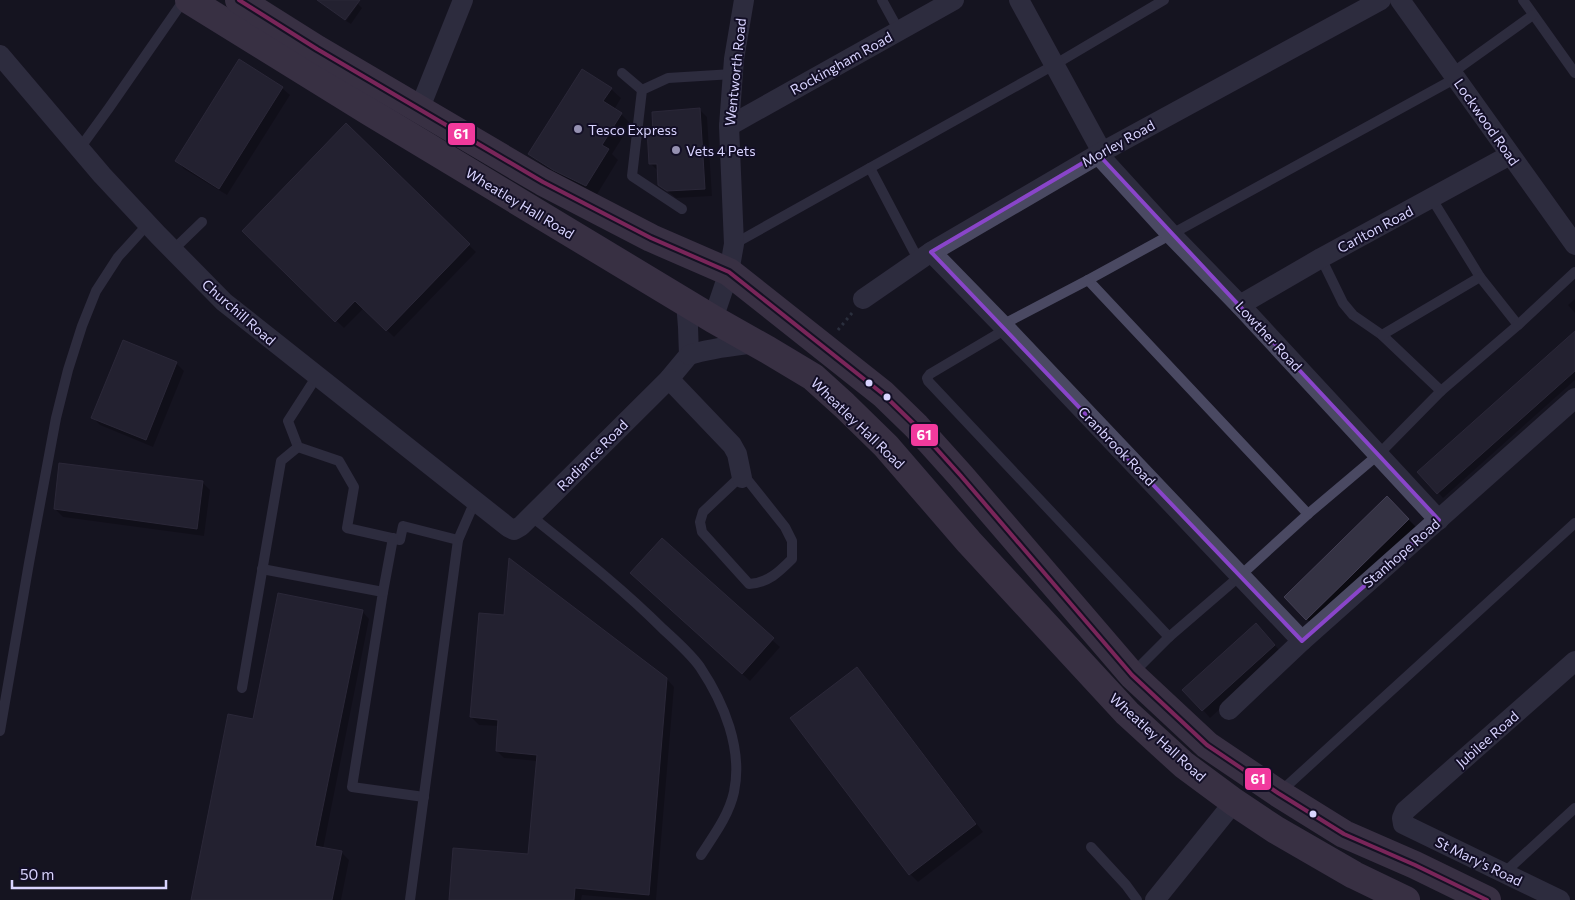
<svg xmlns="http://www.w3.org/2000/svg" width="1575" height="900" viewBox="0 0 1575 900" font-family="Commissioner,sans-serif">
  <rect width="100%" height="100%" fill="#161421"/>
  <g fill="#0007">
    <polygon points="358,4 362,8 351,24 346,21"/>
    <polygon points="282,88 290,95 227,195 184,169 177,161"/>
    <polygon points="611,89 621,98 614,110 621,114 631,124 612,154 618,160 596,196 565,179 540,163 530,153"/>
    <polygon points="700,110 707,117 712,196 676,198 660,185 659,172 651,164 655,136"/>
    <polygon points="346,125 476,252 394,337 364,308 344,328 244,231"/>
    <polygon points="1575,299 1575,313 1568,305"/>
    <polygon points="1575,333 1575,380 1443,498 1419,472"/>
    <polygon points="176,363 184,371 153,447 100,425 93,418"/>
    <polygon points="203,483 210,490 204,536 63,517 55,509"/>
    <polygon points="1387,498 1416,527 1314,626 1285,597"/>
    <polygon points="662,540 780,647 750,681 639,581"/>
    <polygon points="362,611 369,619 323,849 341,852 349,860 341,900 192,900 254,720"/>
    <polygon points="1263,633 1282,653 1210,718 1203,710"/>
    <polygon points="857,669 864,676 983,832 918,882 910,874 792,719"/>
    <polygon points="667,679 674,687 656,900 639,900 582,895 581,900 450,900 529,856 537,761 504,758 497,751 499,726 479,725 471,717"/>
  </g>
  <g fill="#343243" stroke="#433f54">
    <polygon points="317,0 360,0 345,20"/>
    <polygon points="239,59 283,87 219,189 175,161"/>
    <polygon points="582,69 612,88 603,101 622,113 602,145 609,149 586,186 553,170 528,154"/>
    <polygon points="700,108 705,189 667,191 658,185 657,164 649,164 647,129 653,134 652,112"/>
    <polygon points="346,123 470,244 386,331 355,301 335,322 242,231"/>
    <polygon points="1575,331 1575,371 1437,494 1417,472"/>
    <polygon points="123,340 177,362 146,440 91,418"/>
    <polygon points="59,463 203,481 197,529 54,509"/>
    <polygon points="1387,496 1409,519 1306,620 1284,597"/>
    <polygon points="662,538 774,638 742,674 630,573"/>
    <polygon points="509,558 667,678 649,895 575,888 574,900 449,900 453,848 528,854 537,755 496,751 498,720 470,717 479,613 504,615"/>
    <polygon points="278,593 363,610 315,846 342,851 332,900 191,900 228,714 253,719"/>
    <polygon points="1256,623 1275,645 1202,711 1182,690"/>
    <polygon points="857,667 976,824 909,875 790,718"/>
  </g>
  <g fill="none" stroke-linecap="round" stroke-linejoin="round">
    <polyline stroke="#44505f" stroke-width="3" stroke-dasharray="2.5 4" stroke-linecap="butt" points="838,330 852,313"/>
    <g stroke="#4a4962" stroke-width="10">
      <polyline points="882,0 899,31"/>
      <polyline points="1523,0 1575,73"/>
      <polyline points="622,73 642,90"/>
      <polyline points="1452,73 1533,15"/>
      <polyline points="80,148 109,108 184,0"/>
      <polyline points="870,168 919,261"/>
      <polyline points="1432,199 1480,277 1518,325"/>
      <polyline points="682,209 632,176 642,90 668,78 733,74"/>
      <polyline points="734,244 1054,65 1164,0"/>
      <polyline points="173,250 202,222"/>
      <polyline points="1321,258 1343,303 1353,315 1382,335 1441,391"/>
      <polyline points="1088,280 1308,514"/>
      <polyline points="1002,325 1088,280 1456,78"/>
      <polyline points="1006,329 930,374 927,378 928,381 1169,637"/>
      <polyline points="1382,335 1480,277"/>
      <polyline points="317,376 288,421 298,447 339,461 354,487 347,528 400,540 403,526 458,540"/>
      <path d="M739,478H746L785,527L792,541V559C779,572 768,583 749,584L702,532L700,522L703,512Z"/>
      <path d="M531,516C576,552 622,588 663,629C676,641 690,653 700,667C724,703 743,749 734,792C729,815 714,835 701,855"/>
      <polyline points="262,569 383,592 352,787 424,797"/>
      <polyline points="383,592 393,538"/>
      <polyline points="1132,674 1169,637 1241,575 1308,514 1379,454 1441,391 1518,325 1575,272"/>
      <polyline points="242,688 281,461 298,447"/>
      <polyline points="0,731 29,563 56,418 68,370 82,326 96,291 118,257 148,224"/>
      <polyline points="1279,793 1575,523"/>
      <polyline points="1091,847 1126,885 1137,900"/>
      <polyline points="1504,873 1575,808"/>
      <polyline points="410,900 458,540 475,501"/>
    </g>
    <g stroke="#4a4962" stroke-width="20">
      <polyline points="1019,0 1102,152"/>
      <polyline points="1400,0 1575,245"/>
      <polyline points="0,55 102,175 158,235 224,302 508,527 514,530 521,526 669,379 689,355 688,327 686,302"/>
      <polyline points="419,110 463,0"/>
      <polyline points="729,126 954,0"/>
      <polyline points="1098,154 1171,234 1240,305 1439,520"/>
      <polyline points="931,252 1006,329 1302,641"/>
      <polyline points="863,299 931,252 1102,152 1381,0"/>
      <polyline points="1240,305 1321,258 1510,155"/>
      <polyline points="713,319 729,272 734,244 729,126 734,59 744,0"/>
      <path d="M689,355C711,348 733,346 756,343"/>
      <polyline points="669,379 732,445 737,454 742,478"/>
      <polyline points="1229,710 1302,641 1575,398"/>
      <polyline points="1155,900 1234,802"/>
      <polyline points="1560,900 1403,824 1402,818 1405,811 1575,661"/>
    </g>
    <g stroke="#62526e" stroke-width="28">
      <polyline points="189,0 370,112 713,319 768,350 813,377 844,405 886,446 969,542 1127,713 1184,765 1234,802 1276,830 1354,875 1406,900"/>
      <polyline points="239,0 317,49 543,182 651,238 729,272 883,394 916,426 961,476 1132,675 1207,745 1278,793 1344,834 1415,865 1487,900"/>
    </g>
    <defs>
      <polyline id="bus-1" points="239,0 317,49 543,182 651,238 729,272 883,394 916,426 961,476 1132,675 1207,745 1278,793 1344,834 1415,865 1487,900"/>
    </defs>
    <use href="#bus-1" stroke="#130f26" stroke-width="8"/>
    <use href="#bus-1" stroke="#f13a9d" stroke-width="4"/>
  </g>
  <path d="M0 0H1575V900H0ZM1098,154L1439,520L1302,641L931,252Z" fill="#161421" fill-opacity=".55" fill-rule="evenodd"/>
  <path fill="none" stroke="#8945c9" stroke-width="4" stroke-linejoin="round" d="M1098,154L1439,520L1302,641L931,252Z"/>
  <g fill="#9591b1" stroke="#130f26" stroke-width="2">
    <circle cx="578" cy="129" r="5"/>
    <circle cx="676" cy="150" r="5"/>
  </g>
  <g fill="#d9d4ff" stroke="#130f26" stroke-width="2">
    <circle cx="869" cy="383" r="4.5"/>
    <circle cx="887" cy="397" r="4.5"/>
    <circle cx="1313" cy="814" r="4.5"/>
  </g>
  <g text-anchor="middle" dominant-baseline="central" stroke-width="4" stroke-linejoin="round" paint-order="stroke">
    <g font-size="14" fill="#d9d4ff" stroke="#130f26">
      <text transform="translate(841 63) rotate(-29)">Rockingham Road</text>
      <text transform="translate(735 72) rotate(-84)">Wentworth Road</text>
      <text transform="translate(1487 122) rotate(55)">Lockwood Road</text>
      <text transform="translate(1118 143) rotate(-29)">Morley Road</text>
      <text transform="translate(520 203) rotate(31)">Wheatley Hall Road</text>
      <text transform="translate(1375 229) rotate(-28)">Carlton Road</text>
      <text transform="translate(239 312) rotate(41)">Churchill Road</text>
      <text transform="translate(1269 336) rotate(47)">Lowther Road</text>
      <text transform="translate(858 423) rotate(44)">Wheatley Hall Road</text>
      <text transform="translate(1117 446) rotate(46)">Cranbrook Road</text>
      <text transform="translate(592 455) rotate(-45)">Radiance Road</text>
      <text transform="translate(1401 553) rotate(-41)">Stanhope Road</text>
      <text transform="translate(1158 737) rotate(42)">Wheatley Hall Road</text>
      <text transform="translate(1487 739) rotate(-41)">Jubilee Road</text>
      <text transform="translate(1479 861) rotate(26)">St Mary's Road</text>
    </g>
    <g font-size="14" fill="#d9d4ff" stroke="#130f26" text-anchor="start">
      <text x="588" y="129">Tesco Express</text>
      <text x="686" y="150">Vets 4 Pets</text>
    </g>
  </g>
  <g stroke="#130f26" stroke-width="2">
    <rect x="447" y="122" width="29" height="24" rx="5" fill="#f13a9d"/>
    <rect x="910" y="423" width="29" height="24" rx="5" fill="#f13a9d"/>
    <rect x="1244" y="767" width="28" height="24" rx="5" fill="#f13a9d"/>
  </g>
  <g font-size="14" text-anchor="middle" font-weight="bold" fill="#fff">
    <text x="461" y="139">61</text>
    <text x="924" y="440">61</text>
    <text x="1258" y="784">61</text>
  </g>
  <path d="M12 880v8h154v-8" fill="none" stroke="#d9d4ff" stroke-width="2.5"/>
  <text x="20" y="880" font-size="15" fill="#d9d4ff" stroke="#130f26" stroke-width="4" paint-order="stroke">50 m</text>
</svg>
